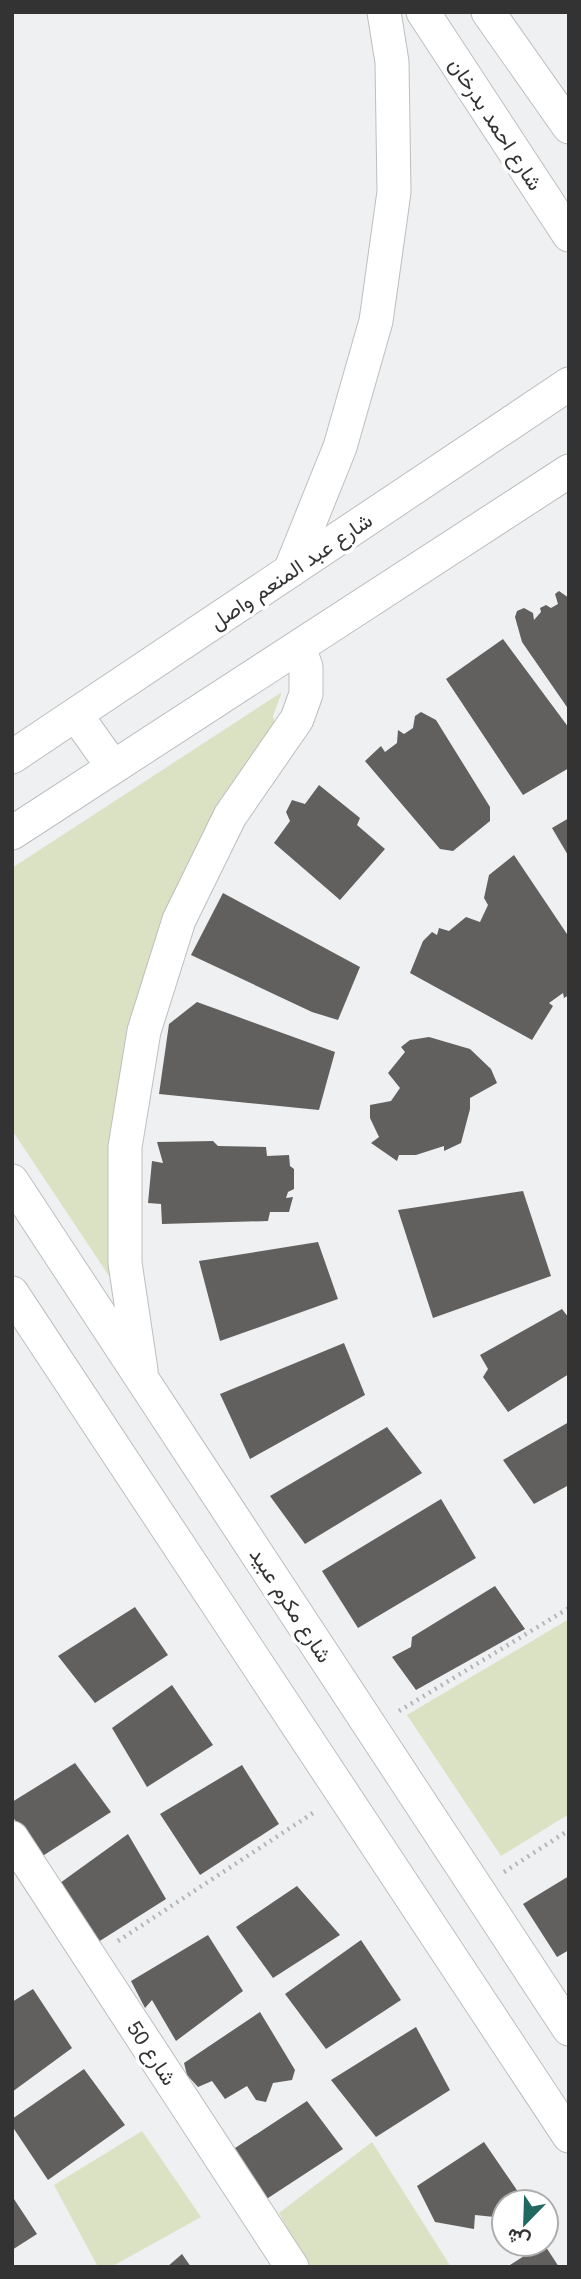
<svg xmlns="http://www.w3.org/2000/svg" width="581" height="2279" viewBox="0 0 581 2279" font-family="Arial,Vazirmatn,sans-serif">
  <rect width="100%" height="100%" fill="#eff0f1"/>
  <g fill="#dbe1c3">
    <polygon points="282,692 273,716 278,736 152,955 121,1294 12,1130 12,868"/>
    <polygon points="569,1619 569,1814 501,1856 407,1715"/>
    <polygon points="142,2131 201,2217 111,2267 98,2267 54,2185"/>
    <polygon points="372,2142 451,2267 309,2267 279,2213"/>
  </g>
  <g fill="#61605f">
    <polygon points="559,591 569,598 569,710 522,642 515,617 517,611 524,608 533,613 534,620 541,612 540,608 546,605 551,608 558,604 555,594"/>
    <polygon points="503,639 569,728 569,768 523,795 446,679"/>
    <polygon points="421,712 436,720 490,807 490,821 453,851 440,849 365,761 381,746 385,752 397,743 398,730 404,734 413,728 415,716"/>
    <polygon points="319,785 360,818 357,825 385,849 340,900 274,843 290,821 286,812 292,800 305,804"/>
    <polygon points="569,818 569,857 552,828"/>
    <polygon points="514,855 569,937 569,995 564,998 563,993 549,1003 553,1006 532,1040 410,973 423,941 432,932 437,935 439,928 449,931 466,917 480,922 488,905 484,898 489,875"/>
    <polygon points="223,893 360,967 338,1020 312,1012 191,955"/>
    <polygon points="197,1002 335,1052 319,1110 159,1094 169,1024"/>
    <polygon points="429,1037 470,1049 491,1069 497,1083 470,1098 470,1109 461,1143 444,1151 444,1146 416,1155 399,1155 397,1161 371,1143 379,1137 370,1118 370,1105 391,1101 400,1088 388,1073 405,1052 401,1047 410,1040"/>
    <polygon points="213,1141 218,1146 266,1147 267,1156 289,1155 290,1166 294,1169 294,1189 288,1192 286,1198 293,1197 289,1212 270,1212 268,1221 162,1224 161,1204 148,1203 152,1161 163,1163 157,1142"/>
    <polygon points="523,1191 551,1276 433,1318 398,1210"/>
    <polygon points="318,1242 338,1299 220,1341 199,1261"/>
    <polygon points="562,1309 569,1318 569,1374 508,1412 483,1377 488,1369 480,1355"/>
    <polygon points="344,1343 365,1395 250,1459 220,1394"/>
    <polygon points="569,1422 569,1485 534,1504 503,1460"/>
    <polygon points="387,1427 422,1473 305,1544 270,1496"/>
    <polygon points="441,1499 476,1558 358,1628 322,1571"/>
    <polygon points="495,1586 525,1629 416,1690 392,1657 411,1647 412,1637"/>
    <polygon points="135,1607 168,1655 95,1703 58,1656"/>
    <polygon points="172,1685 213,1745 147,1787 112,1728"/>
    <polygon points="75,1763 111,1812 41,1857 12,1816 12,1802"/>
    <polygon points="242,1765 279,1824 200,1875 160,1814"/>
    <polygon points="128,1834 166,1899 95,1944 60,1883"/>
    <polygon points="569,1876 569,1950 557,1957 523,1904"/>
    <polygon points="297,1886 340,1935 273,1978 236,1927"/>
    <polygon points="208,1935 243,1991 176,2041 152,2000 145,2008 131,1981"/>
    <polygon points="361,1940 401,2000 326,2049 285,1994"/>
    <polygon points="33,1989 72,2048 12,2092 12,2002"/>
    <polygon points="260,2012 295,2070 292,2080 273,2083 266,2102 256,2100 247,2086 225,2099 212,2081 198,2087 187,2075 184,2063"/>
    <polygon points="416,2027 450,2090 376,2137 331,2080"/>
    <polygon points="84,2069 125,2125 48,2180 12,2126 12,2119"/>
    <polygon points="307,2101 343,2149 265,2200 229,2152"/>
    <polygon points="484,2142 525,2202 504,2202 504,2218 475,2215 474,2229 435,2222 417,2186"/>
    <polygon points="12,2196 37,2234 12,2250"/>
    <polygon points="544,2244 559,2267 507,2267 543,2244"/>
    <polygon points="182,2254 191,2267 167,2267"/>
  </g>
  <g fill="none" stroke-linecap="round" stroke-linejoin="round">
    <defs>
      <g id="street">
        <polyline points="423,12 569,235"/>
        <polyline points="488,12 569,127"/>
        <polyline points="290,571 340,447 376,321 394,192 392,62 384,12"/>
        <polyline points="76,715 113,767"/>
        <polyline points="12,757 569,384"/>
        <polyline points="12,833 569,471"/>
        <polyline points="12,1181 569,2029"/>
        <polyline points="12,1293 569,2136"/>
        <polyline points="141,1370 125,1263 125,1147 144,1031 179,920 230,816 297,719 306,694 306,667 299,647"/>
        <polyline points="12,1838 292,2267"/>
      </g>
    </defs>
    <use href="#street" stroke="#bdbebf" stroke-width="35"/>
    <g stroke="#b4b5b6" stroke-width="4.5" stroke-dasharray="2 5" stroke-linecap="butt">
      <polyline points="399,1711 569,1608"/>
      <polyline points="504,1872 569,1830"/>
      <polyline points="118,1941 316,1811"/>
    </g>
    <use href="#street" stroke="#fff" stroke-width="33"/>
  </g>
  <g text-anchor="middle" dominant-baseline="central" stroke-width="7" stroke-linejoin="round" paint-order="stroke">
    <g font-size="21" fill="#333334" stroke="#fff">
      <text transform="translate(496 124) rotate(57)">شارع احمد بدرخان</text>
      <text transform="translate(291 571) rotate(-34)">شارع عبد المنعم واصل</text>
      <text transform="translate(291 1605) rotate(57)">شارع مكرم عبيد</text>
      <text transform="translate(152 2053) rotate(57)">شارع 50</text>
    </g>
  </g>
  <rect width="581" height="2279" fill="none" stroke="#333334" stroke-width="28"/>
  <g transform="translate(525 2223) rotate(203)"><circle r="33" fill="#ffffff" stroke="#adadae" stroke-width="2"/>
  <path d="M0-5L12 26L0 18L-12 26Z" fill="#206961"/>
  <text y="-10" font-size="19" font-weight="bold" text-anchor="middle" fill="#333334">ش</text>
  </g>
</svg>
